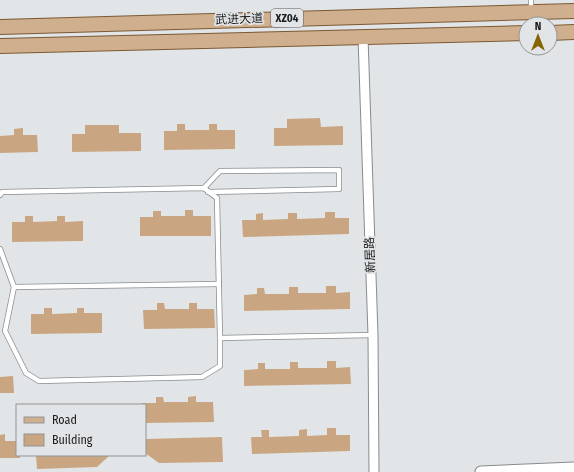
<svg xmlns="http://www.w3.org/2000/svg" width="574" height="472" viewBox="0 0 574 472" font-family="'Fira Sans Condensed','Noto Sans SC',sans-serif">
  <rect width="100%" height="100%" fill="#e2e5e7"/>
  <g fill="#c9a681">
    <polygon points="320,118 321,127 343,126 343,145 274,146 274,128 287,128 287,119"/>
    <polygon points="177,124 185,124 185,130 209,130 209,124 217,124 217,130 235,130 235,149 164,150 164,131 177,131"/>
    <polygon points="85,125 119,125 119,133 141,133 141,151 72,152 72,134 85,134"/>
    <polygon points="23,128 23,135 37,135 38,152 0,153 0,136 14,135 14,129"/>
    <polygon points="185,210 193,210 193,216 211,216 211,236 140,236 140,217 153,217 153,211 161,211 161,216 185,216"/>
    <polygon points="325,212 335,212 335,218 349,218 349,234 243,237 242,220 256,220 256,214 263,213 263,220 288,219 288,213 297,213 297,219 325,218"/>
    <polygon points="25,216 33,216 33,222 57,221 57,216 65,216 65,222 83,221 83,241 12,242 12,222 25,222"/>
    <polygon points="326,286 336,286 336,293 350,292 350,309 244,311 244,295 257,294 257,288 264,288 265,294 289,294 289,287 298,287 298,293 326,293"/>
    <polygon points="157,303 164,303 165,309 189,309 189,303 197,303 197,309 214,309 215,328 144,329 143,310 157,310"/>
    <polygon points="44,308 52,308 52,314 77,313 77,308 84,308 84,313 102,313 102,333 31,334 31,314 44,314"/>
    <polygon points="327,361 336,361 336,368 350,367 351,384 244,386 244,370 258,369 258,363 265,363 265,369 290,369 290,362 298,362 298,368 327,368"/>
    <polygon points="13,376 14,393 0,393 0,377"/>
    <polygon points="196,396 196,402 213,402 214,422 145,423 145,405 142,405 142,403 156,403 156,397 163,397 164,402 188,402 188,397"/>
    <polygon points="327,428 336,428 336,435 350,435 350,451 252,454 251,437 262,437 261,430 269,430 269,437 299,436 299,430 307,429 307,436 327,435"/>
    <polygon points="5,434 5,441 17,441 17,455 20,455 20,458 0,458 0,435"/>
    <polygon points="222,437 223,462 159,463 145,453 145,439"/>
    <polygon points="36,455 110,455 97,467 37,469"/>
  </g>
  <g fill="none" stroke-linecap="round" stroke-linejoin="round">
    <defs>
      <g id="service">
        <polyline points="531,0 531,10"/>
        <polyline points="204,188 220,171 339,170 339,189 208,192"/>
        <polyline points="0,195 2,192 204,188 217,198 220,338 220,366 202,377 39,381 26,373 5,331 14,287 0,249"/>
        <polyline points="14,287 219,284"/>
        <polyline points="220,338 373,335"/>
      </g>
      <polyline id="minor" points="363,37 373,335 374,472"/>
      <polyline id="tertiary" points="481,472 574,468"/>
      <g id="primary">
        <polyline points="0,27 574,11"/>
        <polyline points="550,33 574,32"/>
        <polyline points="0,46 526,33"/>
      </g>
    </defs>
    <use href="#service" stroke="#888b8d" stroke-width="6"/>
    <use href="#minor" stroke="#888b8d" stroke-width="11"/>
    <use href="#tertiary" stroke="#888b8d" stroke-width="13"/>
    <use href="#primary" stroke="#7b5934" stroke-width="16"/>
    <use href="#service" stroke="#fff" stroke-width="4.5"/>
    <use href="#minor" stroke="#fff" stroke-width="9"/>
    <use href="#tertiary" stroke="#fff" stroke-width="11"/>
    <use href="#primary" stroke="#cfaf8d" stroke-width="14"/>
  </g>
  <g text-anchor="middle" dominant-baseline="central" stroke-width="3.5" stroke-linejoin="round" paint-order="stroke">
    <rect fill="#e2e5e7" stroke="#565859" stroke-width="1" x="271" y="9" width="32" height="18" rx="3"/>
    <g font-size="11" font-weight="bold" fill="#1a1b1c">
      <text x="287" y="18">XZ04</text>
    </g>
    <g font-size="12" fill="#1a1b1c" stroke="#e2e5e7">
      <text transform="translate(239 19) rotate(-2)">武进大道</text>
      <text transform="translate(370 255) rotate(-92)">新居路</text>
    </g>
  </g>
  <rect x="16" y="404" width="130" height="52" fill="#e2e5e7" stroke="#929496"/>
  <rect x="24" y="417" width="20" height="6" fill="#cfaf8d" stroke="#929496"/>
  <text x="52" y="424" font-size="12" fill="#1a1b1c">Road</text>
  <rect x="24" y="434" width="20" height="12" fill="#c9a681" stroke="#929496"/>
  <text x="52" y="444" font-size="12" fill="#1a1b1c">Building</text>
  <g transform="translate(538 36)"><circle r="19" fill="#e2e5e7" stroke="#929496"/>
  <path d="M0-3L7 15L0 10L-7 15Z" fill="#866400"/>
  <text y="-6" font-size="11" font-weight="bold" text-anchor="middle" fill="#1a1b1c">N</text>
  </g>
</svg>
